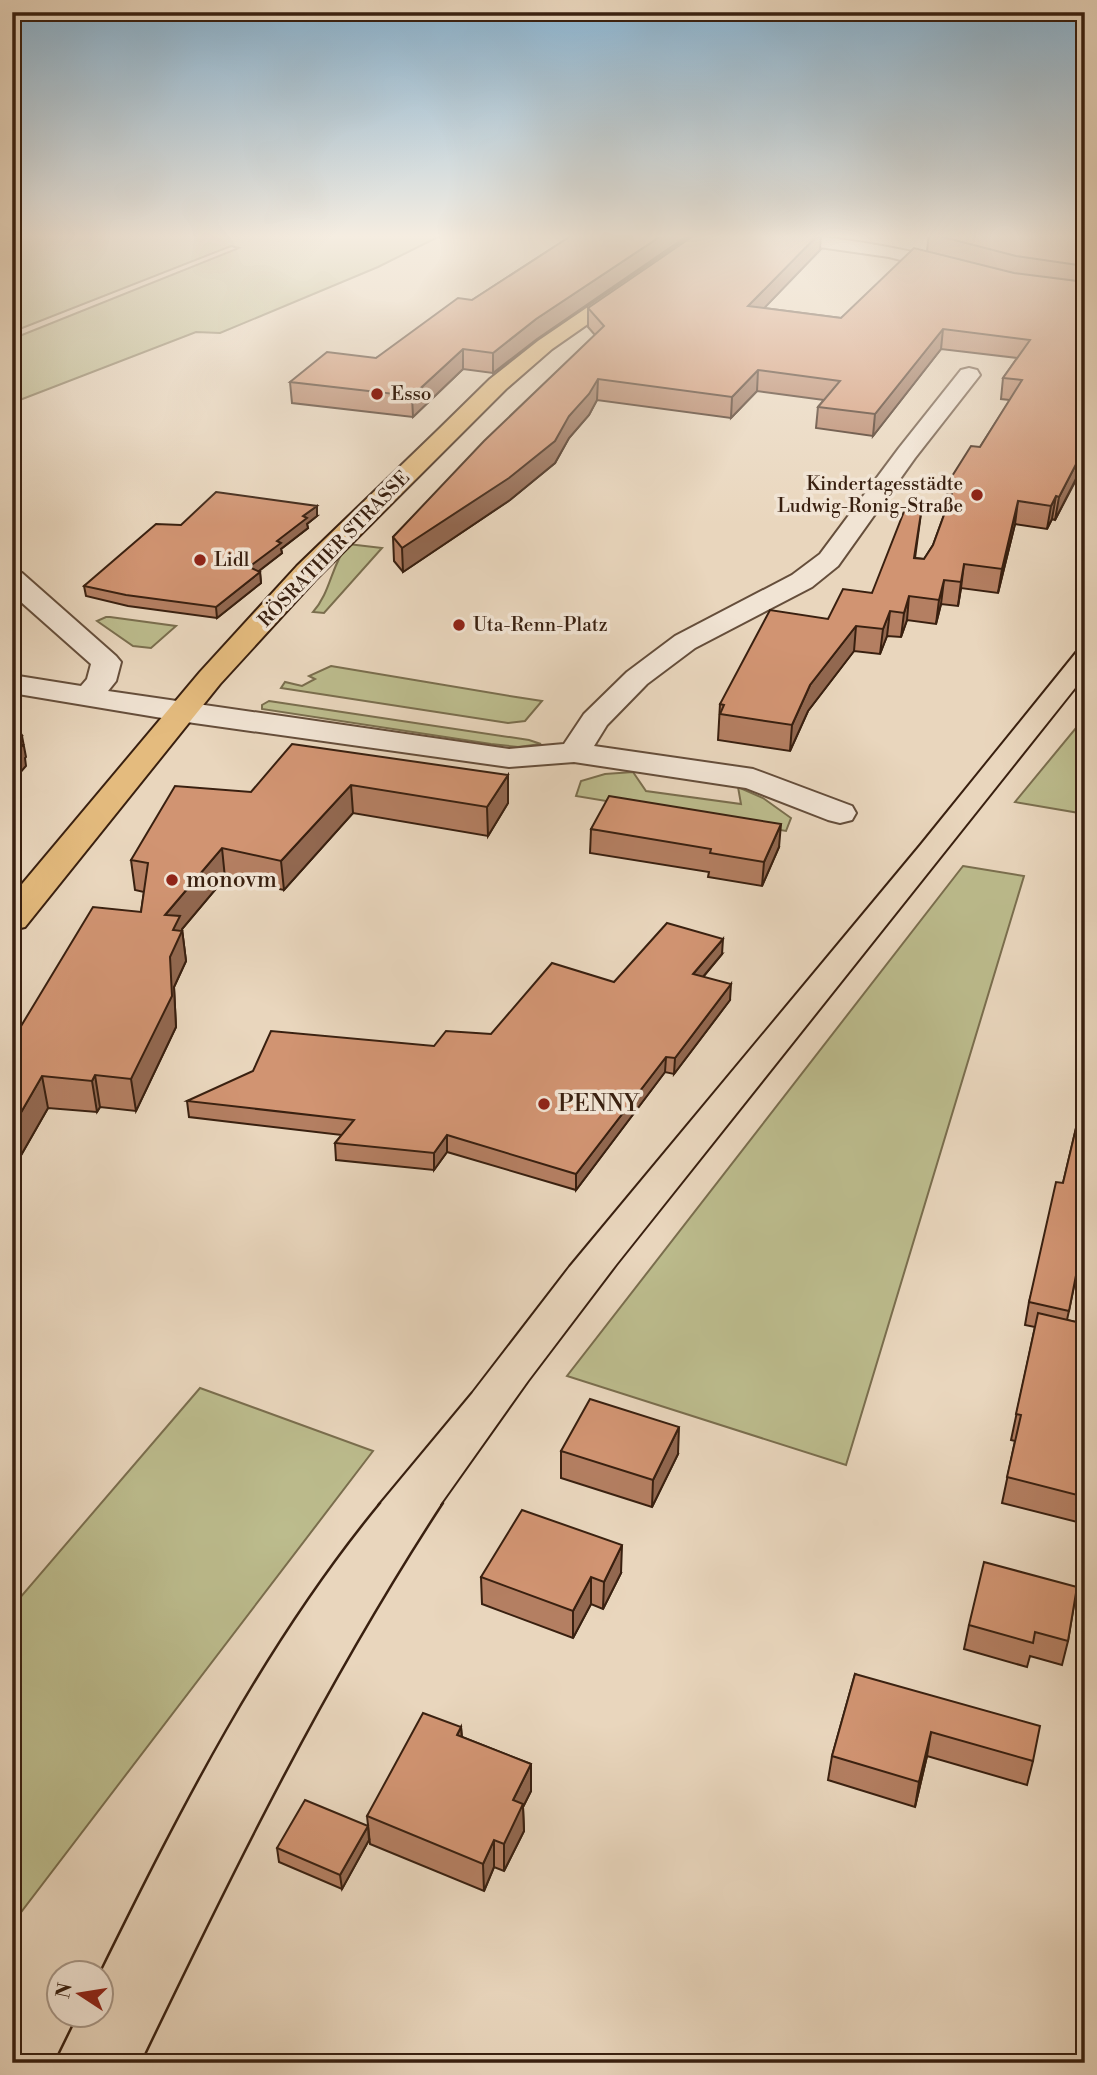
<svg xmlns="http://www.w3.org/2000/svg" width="1097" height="2075" viewBox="0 0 1097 2075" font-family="'Libre Bodoni',serif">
  <rect width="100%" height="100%" fill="#e9d6bd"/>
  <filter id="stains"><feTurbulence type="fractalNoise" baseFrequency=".00286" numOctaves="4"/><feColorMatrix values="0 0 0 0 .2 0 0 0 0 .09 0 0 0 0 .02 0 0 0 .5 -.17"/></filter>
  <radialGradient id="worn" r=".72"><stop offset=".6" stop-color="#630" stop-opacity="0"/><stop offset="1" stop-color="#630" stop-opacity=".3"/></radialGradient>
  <g fill="#bcbc8d" stroke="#7a6e4e" stroke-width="2">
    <polygon points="12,234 444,234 378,267 220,333 196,332 12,403 12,339 239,248 231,246 12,332"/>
    <path d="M348,544L382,548L324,613L313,612C331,592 331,565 348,544Z"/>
    <polygon points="106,617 110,617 176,626 151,648 133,646 97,621"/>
    <polygon points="331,666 516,697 542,701 525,721 508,723 281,688 285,682 302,686 315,679 309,676"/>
    <polygon points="269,701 529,740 541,744 518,747 491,744 262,709 262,705"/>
    <polygon points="1085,717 1085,814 1015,802"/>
    <polygon points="633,772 646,791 741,804 738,787 763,798 791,818 786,831 576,796 581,781 605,774"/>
    <polygon points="963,866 1024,876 846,1465 567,1376"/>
    <polygon points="200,1388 373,1451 12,1924 12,1607"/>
  </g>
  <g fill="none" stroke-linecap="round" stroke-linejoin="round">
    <defs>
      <g id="minor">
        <path d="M761,234C831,234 896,247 964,264L967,268L957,274L889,257L770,240Z"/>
        <polygon points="969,368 977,370 980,375 915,458 838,566 812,587 695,648 647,684 607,725 594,746 753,769 852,806 856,813 852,820 840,823 828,820 746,788 574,762 509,767 180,721 12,693 12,675 81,686 87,679 91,664 12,594 12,571 22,573 116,656 121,662 116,681 108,691 509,749 564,744 584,714 627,672 675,636 792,575 820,554 899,448 961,370"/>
      </g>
      <polygon id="major" points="695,234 717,234 552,349 506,389 317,578 220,684 25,927 12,930 12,896 200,672 297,566 438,430 490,379 538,341"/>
    </defs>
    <use href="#minor" stroke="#654e3b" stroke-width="4"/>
    <use href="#major" stroke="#392010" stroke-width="4"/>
    <use href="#minor" fill="#f1e4d4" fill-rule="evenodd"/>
    <use href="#major" fill="#e4bb7e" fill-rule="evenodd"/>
    <g stroke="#392010" stroke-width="2">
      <polyline points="378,1505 472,1392 569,1266 920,844 1085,640"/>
      <polyline points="441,1505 529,1381 617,1265 1085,677"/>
    </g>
    <g stroke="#392010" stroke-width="2.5">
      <path d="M99,1974C180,1810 263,1645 380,1503"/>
      <polyline points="54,2063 77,2016"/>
      <path d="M141,2063C233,1871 326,1682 443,1503"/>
    </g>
  </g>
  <g fill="#b47f62" stroke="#392010" stroke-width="2">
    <polygon points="574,234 690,234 537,339 493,373 463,369 413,417 292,403 290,382 376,358 472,300"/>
    <polygon points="929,234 1085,234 1085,463 1055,520 1052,519 1047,529 1015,524 998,593 961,588 958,606 941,604 936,624 907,620 901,637 887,636 880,654 854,651 808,711 790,751 718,740 720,704 828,619 872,593 921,513 915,558 924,559 933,545 948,504 946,503 949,481 980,447 1010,400 1001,399 1003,378 1017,358 941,349 873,436 816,428 818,407 824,400 757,391 731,418 597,400 589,415 569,438 555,463 510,500 403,572 394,561 393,537 595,335 588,327 588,308 820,250 764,308 841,318 927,251"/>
    <polygon points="317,516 307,524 308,528 281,549 282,553 258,571 260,572 261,583 217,618 128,606 86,596 84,586 181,525"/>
    <polygon points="508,775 508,803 488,836 353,813 284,890 225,878 182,929 186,961 174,987 176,1027 136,1111 100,1107 97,1112 48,1108 12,1171 12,1041 141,912 144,892 135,890 131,860 251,792"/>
    <polygon points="591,829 779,847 762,886 708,877 709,872 590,853"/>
    <polygon points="722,954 703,977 730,1000 674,1074 665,1072 576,1190 447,1152 434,1170 336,1160 335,1143 342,1135 189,1117 187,1101 434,1046 491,1034 614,982"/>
    <polygon points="1085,1010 1085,1045 1077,1044"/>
    <polygon points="1085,1090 1085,1279 1076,1277 1067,1320 1085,1324 1085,1524 1002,1503 1015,1441 1011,1440 1035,1327 1025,1325 1029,1302 1063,1183"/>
    <polygon points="561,1451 678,1454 652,1507 561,1478"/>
    <polygon points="621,1573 603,1609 591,1604 573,1638 482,1604 481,1577"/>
    <polygon points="1077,1587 1068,1641 1062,1665 1030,1656 1027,1667 964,1649 969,1625"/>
    <polygon points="855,1674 1033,1761 1027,1785 927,1756 915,1807 828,1780 832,1756"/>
    <polygon points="461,1727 462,1737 531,1764 531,1791 523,1807 524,1831 504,1871 494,1867 484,1891 370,1844 367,1816"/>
    <polygon points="369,1840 342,1889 279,1862 277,1848"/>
  </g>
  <g fill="#926850" stroke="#392010" stroke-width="2">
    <polygon points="664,234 690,234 537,339 493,373 493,353 536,319"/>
    <polygon points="819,234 821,234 820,250 747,326 748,306"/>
    <polygon points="943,329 941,349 873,436 875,414"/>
    <polygon points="463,349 463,369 413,417 412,396"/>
    <polygon points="758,370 757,391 731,418 732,397"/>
    <polygon points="598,379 597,400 589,415 569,438 555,463 510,500 403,572 402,548 569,416"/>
    <polygon points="1085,447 1084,463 1055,520 1059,497"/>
    <polygon points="12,485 15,502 12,504"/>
    <polygon points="1056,496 1052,519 1047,529 1051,506"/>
    <polygon points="1018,501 1015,524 998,593 1002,569"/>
    <polygon points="317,506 317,516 307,524 308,528 281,549 282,553 250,578 249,567 303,516"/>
    <polygon points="964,564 961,588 958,606 961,582"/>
    <polygon points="260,572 261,583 217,618 216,607"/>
    <polygon points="944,580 941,604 936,624 939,600"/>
    <polygon points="909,596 907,620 901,637 904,613"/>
    <polygon points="890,611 887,636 880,654 883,629"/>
    <polygon points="856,626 854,651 808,711 790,751 792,725 810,685"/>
    <polygon points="22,736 26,757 25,758 26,766 12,782 12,757 16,744"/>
    <polygon points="508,775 508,803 488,836 487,807"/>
    <polygon points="351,785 353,813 284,890 281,861"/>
    <polygon points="781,824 779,847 762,886 764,862"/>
    <polygon points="222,848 225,878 182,929 186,961 174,987 176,1027 136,1111 131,1079 165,915"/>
    <polygon points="723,939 722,954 692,990 693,974"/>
    <polygon points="731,984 730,1000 674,1074 675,1058"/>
    <polygon points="666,1057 665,1072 576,1190 576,1174"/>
    <polygon points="95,1075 100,1107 97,1112 92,1081"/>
    <polygon points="42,1076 48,1108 12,1171 12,1128"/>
    <polygon points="447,1135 447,1152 434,1170 434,1153"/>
    <polygon points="679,1427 678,1454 652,1507 653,1480"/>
    <polygon points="622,1545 621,1573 603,1609 604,1582"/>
    <polygon points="591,1577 591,1604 573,1638 573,1611"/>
    <polygon points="461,1727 463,1755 457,1735"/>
    <polygon points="931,1732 927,1756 915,1807 919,1782"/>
    <polygon points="531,1764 531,1791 523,1807 524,1831 504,1871 504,1844 513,1800"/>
    <polygon points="368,1826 369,1840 342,1889 340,1875"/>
    <polygon points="494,1840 494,1867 484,1891 483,1864"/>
  </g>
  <g fill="#d19472" stroke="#392010" stroke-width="2">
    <polygon points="574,234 664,234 536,319 493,353 463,349 412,396 290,382 327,352 376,358 458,298 472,300"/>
    <polygon points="696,234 819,234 748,306 841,318 914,248 1014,273 1085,282 1085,447 1059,497 1056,496 1051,506 1018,501 1002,569 964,564 961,582 944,580 939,600 909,596 904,613 890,611 883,629 856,626 810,685 792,725 720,714 724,705 720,704 770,610 828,619 843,589 872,593 905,509 921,513 914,558 924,559 933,545 956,482 949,481 971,446 980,447 1022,380 1003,378 1030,340 943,329 875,414 818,407 840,381 758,370 732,397 598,379 589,394 569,416 555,441 509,478 402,548 393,537 484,441 604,326 588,308"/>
    <polygon points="931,234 1085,234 1085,266 1016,256"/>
    <polygon points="216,492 317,506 303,516 307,518 277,541 281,543 249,567 260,572 216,607 126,595 84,586 156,524 181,525"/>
    <polygon points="12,735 22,736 16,744 23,745 12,757"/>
    <polygon points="292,744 508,775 487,807 351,785 281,861 222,848 165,915 180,916 173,930 182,931 170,957 172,996 131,1079 95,1075 92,1081 42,1076 12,1128 12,1041 93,907 141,912 148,863 131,860 175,786 251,792"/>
    <polygon points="609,796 781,824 764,862 710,853 711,849 591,829"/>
    <polygon points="667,923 723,939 693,974 731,984 675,1058 666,1057 576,1174 447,1135 434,1153 335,1143 354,1120 187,1101 253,1071 271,1031 434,1046 446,1031 491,1034 552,963 614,982"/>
    <polygon points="1085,1010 1085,1024 1082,1023"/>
    <polygon points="1085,1090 1085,1256 1080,1255 1069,1311 1029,1302 1056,1182 1063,1183"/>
    <polygon points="1038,1313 1085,1324 1085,1497 1007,1477 1021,1415 1016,1414"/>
    <polygon points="590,1399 679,1427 653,1480 561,1451"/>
    <polygon points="522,1510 622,1545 604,1582 591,1577 573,1611 481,1577"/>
    <polygon points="984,1562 1077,1587 1068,1641 1035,1632 1033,1643 969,1625"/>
    <polygon points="855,1674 1040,1726 1033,1761 931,1732 919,1782 832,1756"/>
    <polygon points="423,1713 461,1727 457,1735 531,1764 513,1800 523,1804 504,1844 494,1840 483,1864 367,1816"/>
    <polygon points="305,1800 368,1826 340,1875 277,1848"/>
  </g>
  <linearGradient id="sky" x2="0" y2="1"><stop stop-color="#88b5d5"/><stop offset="0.45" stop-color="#f5ede1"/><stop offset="1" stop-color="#f5ede1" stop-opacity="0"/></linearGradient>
  <rect width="1097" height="525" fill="url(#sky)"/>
  <g fill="#8f2418" stroke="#f1e4d4" stroke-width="2.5">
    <circle cx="377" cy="394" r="7"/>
    <circle cx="977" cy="495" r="7"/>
    <circle cx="200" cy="560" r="7"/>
    <circle cx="459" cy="625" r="7"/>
    <circle cx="172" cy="880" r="7"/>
    <circle cx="544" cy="1104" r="7"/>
  </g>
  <g text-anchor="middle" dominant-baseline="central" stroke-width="7" stroke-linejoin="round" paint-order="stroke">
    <g font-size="19" fill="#392010" stroke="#f1e4d4" text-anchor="start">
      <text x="391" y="394">Esso</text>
      <text x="963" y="484" text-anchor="end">Kindertagesstädte<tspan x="963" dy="22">Ludwig-Ronig-Straße</tspan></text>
      <text x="214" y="560">Lidl</text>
      <text x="473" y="625">Uta-Renn-Platz</text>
    </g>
    <g font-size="19" fill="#392010" stroke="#f1e4d4">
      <text transform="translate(334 549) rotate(-46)">RÖSRATHER STRASSE</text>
    </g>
    <g font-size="23" fill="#392010" stroke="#f1e4d4" text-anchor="start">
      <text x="186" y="880">monovm</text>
      <text x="558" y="1104">PENNY</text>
    </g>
  </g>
  <rect width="1097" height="2075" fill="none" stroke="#e9d6bd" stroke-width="42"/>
  <rect x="14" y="14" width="1069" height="2047" fill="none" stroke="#392010" stroke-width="3.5"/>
  <rect x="21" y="21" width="1055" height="2033" fill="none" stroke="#392010" stroke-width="2"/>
  <g transform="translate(80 1994) rotate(282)"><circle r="33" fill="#f1e4d4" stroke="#a79686" stroke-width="2"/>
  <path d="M0-5L12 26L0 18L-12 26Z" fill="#8f2418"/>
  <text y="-10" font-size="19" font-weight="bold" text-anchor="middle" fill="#392010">N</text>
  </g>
  <rect width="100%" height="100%" filter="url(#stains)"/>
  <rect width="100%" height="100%" fill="url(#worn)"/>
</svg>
